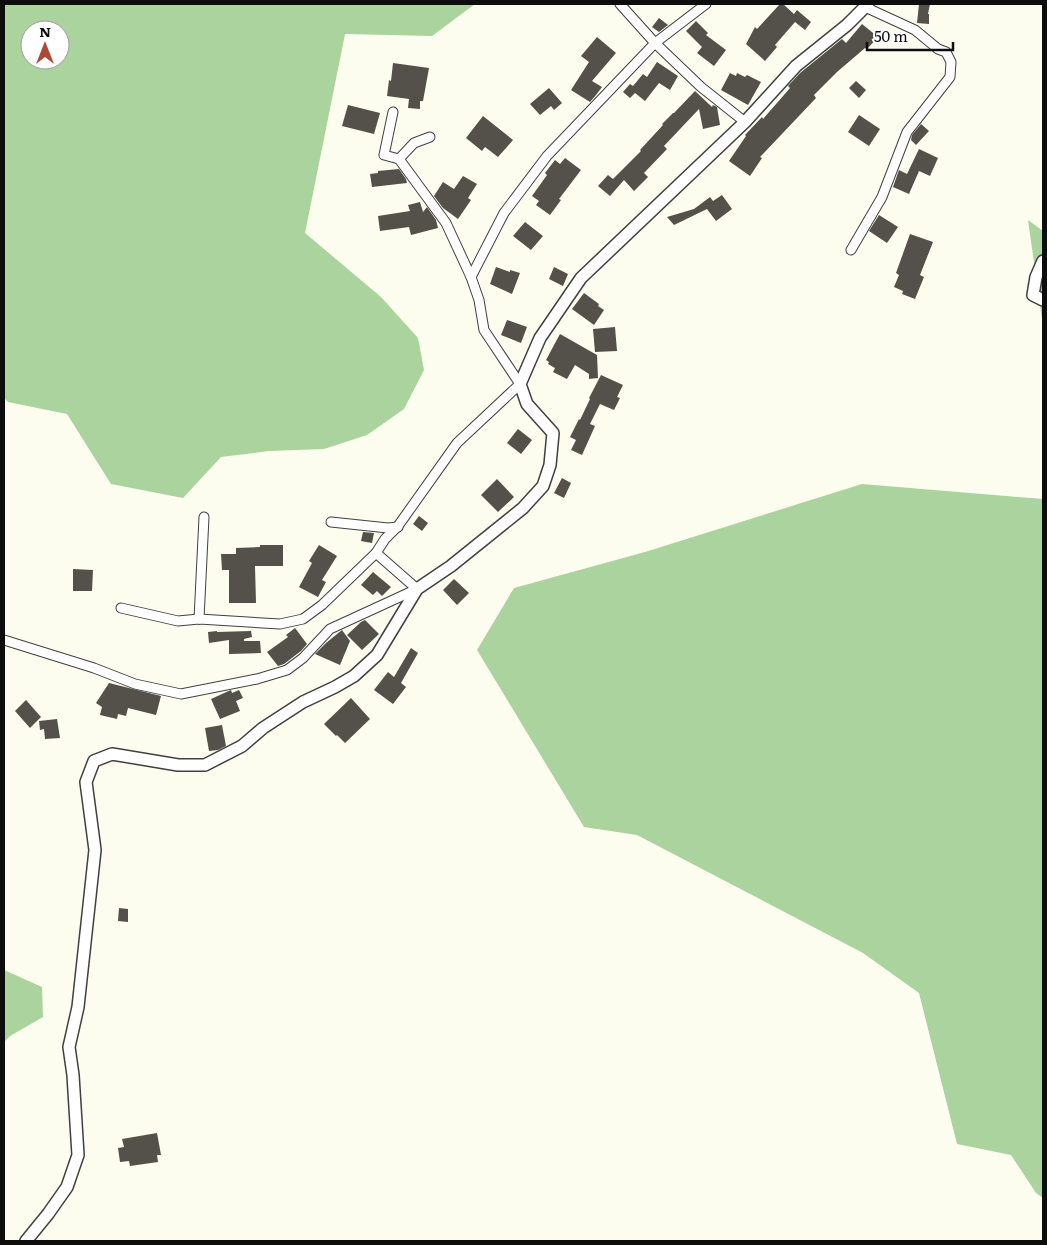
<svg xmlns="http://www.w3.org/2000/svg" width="1047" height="1245" viewBox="0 0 1047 1245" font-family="Literata,serif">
  <rect width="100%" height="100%" fill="#fdfdef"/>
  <g fill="#aad39d" fill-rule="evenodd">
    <path d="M4,4H475L432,36L345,34L305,233L381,297L418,338L424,370L404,409L367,435L324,449L269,451L221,457L183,498L111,484L67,414L8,402L4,398ZM30,30H60V60H30Z"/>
    <polygon points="1028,220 1043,231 1043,326"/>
    <polygon points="862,484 1043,499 1043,1198 1036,1193 1011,1155 957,1144 919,993 863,953 637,835 584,827 477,650 514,588 645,552"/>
    <polygon points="4,970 42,987 43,1017 10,1036 4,1042"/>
  </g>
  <g fill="#54504a">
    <polygon points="780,4 783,4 794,14 797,10 811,22 805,30 795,22 775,45 777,47 765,61 746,44 755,27 757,29"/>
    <polygon points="919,4 930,4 928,14 929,14 929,24 917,23"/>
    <polygon points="659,18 668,25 659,32 652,27"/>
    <polygon points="696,21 708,33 706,35 726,50 714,66 697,53 702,47 686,31"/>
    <polygon points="862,24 878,37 867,49 865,48 837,72 814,95 816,98 760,157 762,158 750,176 729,161 746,136 745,135 762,117 763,119 790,88 788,86 800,73 842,39 846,43"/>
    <polygon points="597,37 616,53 592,81 602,87 596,95 590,102 571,90 589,62 581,56"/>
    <polygon points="657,62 678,76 670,90 659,83 645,101 635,93 630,98 623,92 630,84 633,86 643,74 647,77"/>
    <polygon points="393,63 429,68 423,101 420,101 420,109 408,108 409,99 387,96 389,80 391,81"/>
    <polygon points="730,73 736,76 737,73 745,77 747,75 761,82 748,105 721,90"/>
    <polygon points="856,81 866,90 859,98 849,88"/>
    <polygon points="549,88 562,103 554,110 551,106 540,115 530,104"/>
    <polygon points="695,91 712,107 713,105 717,107 720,125 703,129 699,109 664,146 667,149 644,173 648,177 634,191 624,180 610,196 598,186 608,175 613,179 641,151 640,150 663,125 662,124 673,113 674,113"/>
    <polygon points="348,105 380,113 374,134 342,126"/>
    <polygon points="859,115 880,129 869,146 848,132"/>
    <polygon points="483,116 513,140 498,157 485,147 482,151 466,138"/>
    <polygon points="921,124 929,131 916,145 911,140 912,135"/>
    <polygon points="919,149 938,158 930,176 919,171 909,194 893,187 899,170 907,174"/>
    <polygon points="565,158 581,170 559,199 561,200 550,215 536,205 539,201 532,196 547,175 545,173 555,160 560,164"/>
    <polygon points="399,169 406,179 407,183 372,187 370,174 378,173 378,171"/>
    <polygon points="463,176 477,184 468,198 471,200 458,219 443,208 434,196 443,182 454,189"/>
    <polygon points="722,195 732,209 716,221 707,209 674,225 667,217 694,209 710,197 713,201"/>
    <polygon points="420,202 423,212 427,207 436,220 438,228 411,235 409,227 380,231 378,216 410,211 408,205"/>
    <polygon points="879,215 898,227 887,243 869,231"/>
    <polygon points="525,222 543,236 531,250 513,236"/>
    <polygon points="910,234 933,242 920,275 924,277 915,299 902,294 903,291 894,287 899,275 896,273"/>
    <polygon points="496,267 510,272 510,270 520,273 512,294 490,284"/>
    <polygon points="554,267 568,274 563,286 549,279"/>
    <polygon points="584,293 599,304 598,306 604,310 594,325 572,309"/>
    <polygon points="507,320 527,327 521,343 501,335"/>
    <polygon points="615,327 617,351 595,352 593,329"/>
    <polygon points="560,334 597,355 598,378 589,379 589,374 575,365 567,379 553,372 555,368 548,364 549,362 546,360"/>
    <polygon points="601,375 623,385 617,397 620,398 614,410 600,404 590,424 595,426 582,455 571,450 576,440 570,437 579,419 580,420 590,399 589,398"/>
    <polygon points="518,429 532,440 521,454 507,443"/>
    <polygon points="562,478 571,483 564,498 554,493"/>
    <polygon points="497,479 514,497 498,512 481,495"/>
    <polygon points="419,516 428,523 422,531 413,524"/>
    <polygon points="363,532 374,533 372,543 361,541"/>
    <polygon points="260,545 283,545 283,566 255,566 256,603 229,603 229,570 222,570 221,554 236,554 236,548 260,547"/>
    <polygon points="319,545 337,556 322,580 326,582 318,597 299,587 312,563 309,561"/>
    <polygon points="73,569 93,570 92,591 73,591"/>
    <polygon points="373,572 391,587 382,596 377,591 373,595 361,585"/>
    <polygon points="454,579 469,593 457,605 443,590"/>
    <polygon points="365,620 379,634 362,650 347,635 361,622"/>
    <polygon points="295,628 307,644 301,651 284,664 278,666 267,652 288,637 286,635"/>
    <polygon points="342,630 350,641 340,665 315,654 326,643"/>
    <polygon points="217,631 217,632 251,631 252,637 244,639 244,641 260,641 261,653 229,654 229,640 209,643 208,632"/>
    <polygon points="411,648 418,653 401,683 406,687 393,704 374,690 388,672 394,677"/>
    <polygon points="109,683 161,696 156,715 128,708 126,716 118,714 117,719 100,715 102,707 96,703"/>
    <polygon points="231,690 232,693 239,690 243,698 236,701 240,711 220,719 211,699"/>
    <polygon points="351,698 370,719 345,743 337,735 336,736 324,724"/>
    <polygon points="26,700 41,717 30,728 15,711"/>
    <polygon points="57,719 60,738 45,739 44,729 40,730 39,721"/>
    <polygon points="222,725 226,746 218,750 209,751 205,728"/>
    <polygon points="119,908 128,909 128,922 118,921"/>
    <polygon points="157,1133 161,1155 157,1155 158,1162 130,1166 129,1161 120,1162 118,1148 124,1147 122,1139"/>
  </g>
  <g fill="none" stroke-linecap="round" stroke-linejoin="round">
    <defs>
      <g id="minor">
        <polyline points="620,4 655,43 701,87 745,122"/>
        <polyline points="393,112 384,155 399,159 446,223 471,277"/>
        <polyline points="399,159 414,143 430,137"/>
        <polyline points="851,250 882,197 907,132 950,77 951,62 946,52 938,49 915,30 865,7"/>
        <polyline points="331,522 388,528 398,527"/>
        <polyline points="121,608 178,621 199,619 280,624 303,619 322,605 376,553 385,539 398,526 457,443 520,384 484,330 479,300 471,277 504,213 547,156 655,43 706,4"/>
        <polyline points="199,619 204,517"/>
        <polyline points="4,640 94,668 135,684 181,694 257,679 287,670 303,658 330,629 417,589 376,553"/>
      </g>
      <g id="tertiary">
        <polyline points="1043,261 1036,277 1033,295 1043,300"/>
        <polyline points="26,1241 48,1214 67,1187 78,1155 73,1075 69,1047 78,1007 95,850 86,782 94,761 112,754 178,765 205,765 242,746 263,728 303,702 335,687 354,676 377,655 417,589 451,566 523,508 543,486 550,465 553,433 527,404 520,384 540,338 581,278 745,122 796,66 847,25 868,4"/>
      </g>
    </defs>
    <use href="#minor" stroke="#404040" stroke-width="11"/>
    <use href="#tertiary" stroke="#404040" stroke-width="14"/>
    <use href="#minor" stroke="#fff" stroke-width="9"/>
    <use href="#tertiary" stroke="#fff" stroke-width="11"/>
  </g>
  <rect width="1047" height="1245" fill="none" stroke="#0d0d0d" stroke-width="10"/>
  <g transform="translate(45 45)"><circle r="24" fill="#ffffff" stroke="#9e9e9e"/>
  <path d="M0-4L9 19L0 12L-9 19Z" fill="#ad4935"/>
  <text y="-8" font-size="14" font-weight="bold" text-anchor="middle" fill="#0d0d0d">N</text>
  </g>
  <path d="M867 42v8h86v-8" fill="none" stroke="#0d0d0d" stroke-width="2.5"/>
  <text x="874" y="42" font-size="15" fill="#0d0d0d" stroke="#ffffff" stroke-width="4" paint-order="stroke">50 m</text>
</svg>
